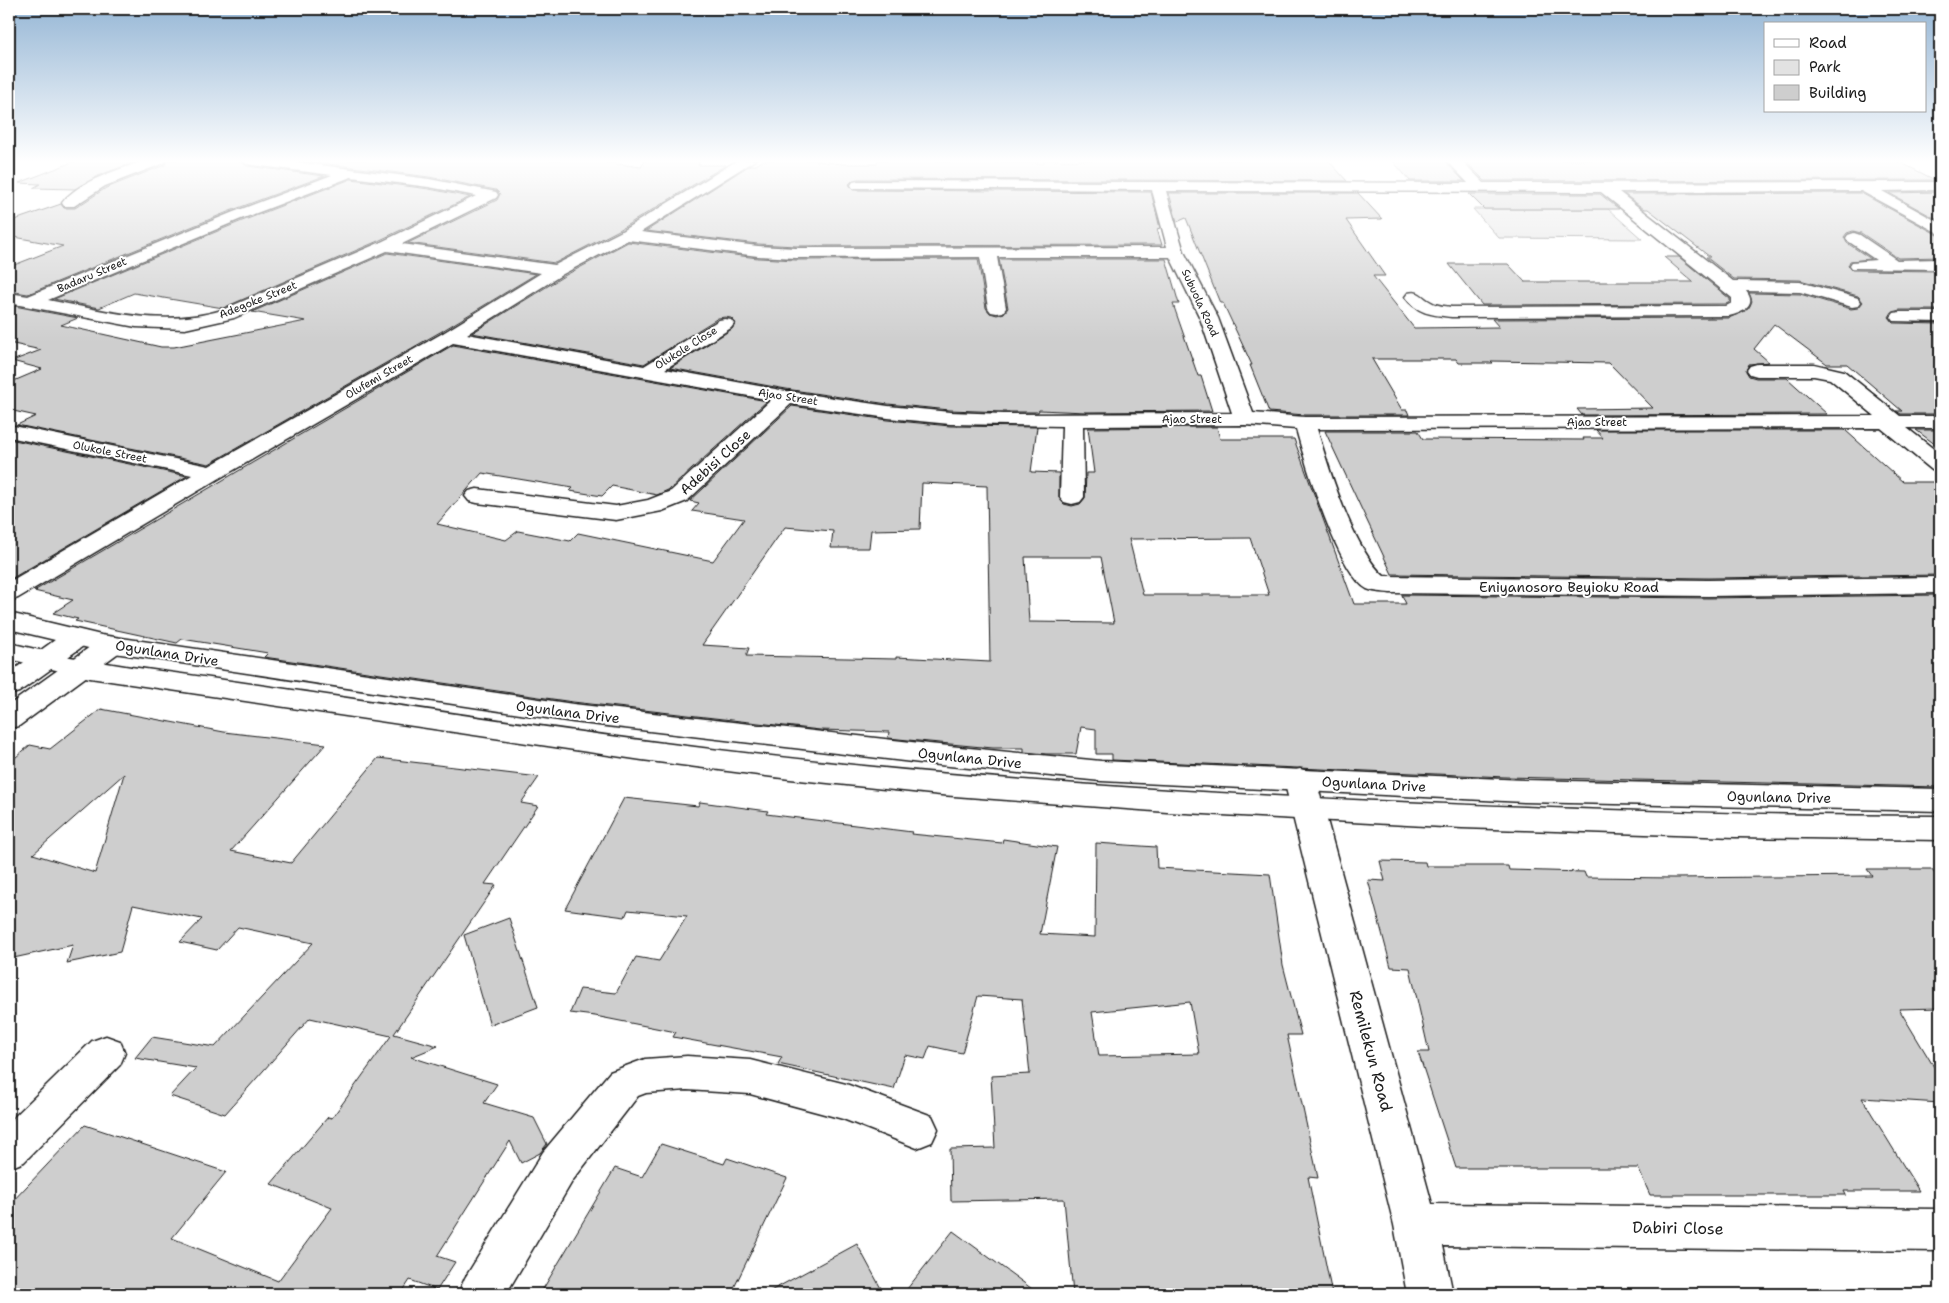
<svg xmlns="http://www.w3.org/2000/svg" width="1949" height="1303" viewBox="0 0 1949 1303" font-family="'Shantell Sans',sans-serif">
  <rect width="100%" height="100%" fill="#fff"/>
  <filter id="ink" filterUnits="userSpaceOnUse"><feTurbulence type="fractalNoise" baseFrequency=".02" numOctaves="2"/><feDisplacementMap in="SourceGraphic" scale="10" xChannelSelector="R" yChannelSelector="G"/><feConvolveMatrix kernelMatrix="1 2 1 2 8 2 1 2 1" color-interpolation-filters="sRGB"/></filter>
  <g filter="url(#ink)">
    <polygon fill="#e2e2e2" stroke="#7f7f7f" points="1473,209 1608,209 1642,239 1499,238"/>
    <g fill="#cecece" stroke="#1c1c1c" fill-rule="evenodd">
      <polygon points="78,160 140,160 100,175 75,189 33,188 40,184 19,183"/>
      <polygon points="168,160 238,160 247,166 324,176 230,211 28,294 9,291 9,267 63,246 9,236 9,222 61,204 64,208 75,208 106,188 165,165"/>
      <polygon points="298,160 590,160 641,167 646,160 700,160 698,165 726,165 619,230 555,263 408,243 497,200 500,194 496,190 429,177"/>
      <polygon points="764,160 809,160 843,164 877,164 878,160 1044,163 1044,160 1328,160 1347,181 858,179 853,180 849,184 853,190 1151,192 1160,228 1157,229 1162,245 796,246 758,244 646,231 750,165 756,165"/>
      <polygon points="1392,160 1444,160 1464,181 1410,181"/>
      <polygon points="1464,160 1896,160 1935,180 1485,181"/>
      <polygon points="351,179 429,189 470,197 378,241 223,308 134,293 99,308 54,299 242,221"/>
      <polygon points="1940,192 1940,221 1889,193"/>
      <polygon points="1169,193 1358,193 1382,219 1346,220 1385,276 1373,276 1414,328 1499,327 1492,319 1729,318 1748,309 1752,301 1749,293 1800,294 1851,309 1858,308 1863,302 1858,296 1800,280 1734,279 1706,257 1710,257 1648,209 1644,209 1624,194 1861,193 1940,236 1940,257 1898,258 1861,233 1853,231 1847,233 1844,237 1847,243 1871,259 1850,261 1848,266 1852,270 1940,271 1940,310 1900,310 1892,312 1889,317 1894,323 1940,324 1940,414 1901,414 1896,411 1902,411 1847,364 1827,364 1774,324 1754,349 1769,362 1749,364 1746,371 1749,376 1756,378 1787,378 1827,414 1582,415 1577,409 1653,408 1609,363 1491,361 1493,363 1459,363 1456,359 1372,359 1402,410 1407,410 1409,415 1305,415 1269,412 1250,365 1252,365 1223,303 1220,303 1186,218 1177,222"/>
      <polygon points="1469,194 1600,194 1619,209 1484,209"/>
      <polygon points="628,242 758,258 796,260 978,259 986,308 990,313 997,315 1004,313 1008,308 999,259 1166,259 1179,304 1173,304 1198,376 1201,376 1212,411 1086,412 1039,410 1038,412 1004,412 950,410 888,404 786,389 670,368 732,329 736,323 731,318 725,317 718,318 644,364 472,333 564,276"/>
      <polygon points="387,253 536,274 442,331 209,464 17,425 36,416 9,410 9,383 42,369 12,361 41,350 9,343 9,305 78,318 61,325 161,347 174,347 306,321 252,312"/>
      <polygon points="1664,257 1679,257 1730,299 1730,302 1726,304 1482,305 1449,264 1508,264 1525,282 1693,282"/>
      <path d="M453,345L767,401L670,489L657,495L612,486L602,496L570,491L573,488L482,473L437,524L506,540L518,531L570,541L578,533L713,561L744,519L692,511L699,503L690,501L792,406L888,420L950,426L1037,427L1031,472L1059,473V498L1064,504L1072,506L1080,504L1085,498L1086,473H1094L1088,428L1217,427L1220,439H1294L1354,604H1406L1402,595L1708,598L1940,595V787L1506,777L1112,760V754H1096V729L1081,727L1076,754H1046L1024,752V748H993L929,742L888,738L889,732L820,730L573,702L264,657L268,653L182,639L177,643L75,621L78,619L53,613L73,600L34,591ZM922,483L987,486L990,662L896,657V659L746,656L749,648L702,645L785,527L833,531L831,548H869L871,530L920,529ZM1250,538L1269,595H1143L1129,539ZM1025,557H1101L1114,623L1029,622Z"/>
      <polygon points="1596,430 1845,430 1903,482 1940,482 1940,575 1708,578 1392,574 1325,431 1418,431 1423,439 1584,440 1583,438 1603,438"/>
      <polygon points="1916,430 1940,430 1940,448"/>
      <polygon points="9,439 187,476 9,580"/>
      <path d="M101,709L224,732L326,744L231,851L291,863L378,758L539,777L521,803L538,806L485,884L496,885L394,1034L438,1046L411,1057L497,1084L484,1103L534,1118L547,1144L540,1153L521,1163L510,1141L437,1256L455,1262L437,1290L410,1280L401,1294H9V1205L85,1125L226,1172L172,1238L278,1281L332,1208L271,1184L328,1117L332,1118L391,1036L310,1018L225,1114L170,1096L196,1068L135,1058L152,1037L215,1047L313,943L238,927L217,950L180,942L202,919L133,905L120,952L67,963L73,945L9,959V763L30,745L50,749ZM124,774L95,873L33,854Z"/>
      <path d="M624,798L698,806L700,802L768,811L766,814L912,832L911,834L1002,843L1003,839L1057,847L1040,934L1095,937L1096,843L1156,847L1157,868L1270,874L1283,965L1301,1035H1287L1318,1178L1308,1177L1332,1294H1073L1064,1199L951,1201L950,1149L995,1148L991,1076L1030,1074L1022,999L978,996L962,1053L930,1046L925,1059L905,1055L894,1089L778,1064L782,1057L673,1037L676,1032L595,1016L570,1013L580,989L616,993L636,957L659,961L687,916L628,910L625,917L565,909ZM1190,1002L1199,1054L1099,1056L1092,1012Z"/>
      <polygon points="1380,861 1425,862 1426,866 1508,866 1509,870 1584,872 1586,877 1674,878 1872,876 1867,869 1931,869 1940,880 1940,1008 1899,1009 1940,1077 1940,1103 1862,1098 1919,1191 1844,1191 1846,1195 1650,1195 1638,1168 1456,1168 1418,1052 1429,1052 1410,968 1391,967 1368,880 1385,881"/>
      <polygon points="509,918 538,1007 490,1025 464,935"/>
      <polygon points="661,1144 724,1164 727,1158 787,1178 731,1294 540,1294 615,1168 642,1177"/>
      <polygon points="953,1231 1039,1294 903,1294"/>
      <polygon points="857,1244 884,1294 765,1294"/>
    </g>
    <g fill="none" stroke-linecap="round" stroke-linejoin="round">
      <defs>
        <g id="minor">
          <path d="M146,160H166L164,163L105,186L74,206H64L62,203C77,181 122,169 146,160Z"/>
          <path d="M240,160H281L429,179L496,192L498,195L496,198L402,244L555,265L620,232L738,160H755L641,232L758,246L796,248L1167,247L1152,190L853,188L851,185L853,182L858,181L1468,183L1446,160H1461L1484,183L1940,182V190L1882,191L1940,223V234L1861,191L1619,192L1733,281L1800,282L1858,298L1861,302L1858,306L1852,307L1800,292L1746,291C1758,306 1742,313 1729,316L1452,317C1433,315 1417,314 1405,297L1408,293C1420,290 1421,297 1431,302C1437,306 1445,306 1452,307L1726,306L1732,303V298L1601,192L1166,191L1184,252L1218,318L1253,413L1305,417L1875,416L1830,379L1814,376H1757L1750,374L1747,370L1750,366L1757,364H1814L1844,371L1900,416H1940V428H1907L1940,454V472L1932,470L1881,428L1317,429C1329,469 1353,549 1384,576L1708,580L1940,577V593L1708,596L1390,593C1383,592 1374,592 1367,589C1338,573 1305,462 1296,429L1245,425L1083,426L1084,497L1080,502L1072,504L1064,502L1060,497L1062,426L950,424L888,418L791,404L687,501L662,511L616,520L477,503L469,501L465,496L469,491L477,489L616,506L648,500L671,491L771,400L453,343L220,478L18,598L9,601V582L192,475L9,437V425L209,466L443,333L541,273L387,251L234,318L185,329L136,327L9,303V293L28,296L231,213L332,175L247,164ZM351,177L429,187L476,196L379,243L222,310C164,328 106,311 48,300L241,219ZM628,240L758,256L796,258L980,257L988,308L991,312L997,313L1003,312L1006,308L997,257H1170L1200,318L1232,413L1004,414L950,412L888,406L786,391L665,369L731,328L734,324L731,320L725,319L719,320L644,366L467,334L563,274Z"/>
          <polygon points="1854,233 1860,235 1897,260 1940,259 1940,269 1852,268 1850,265 1852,262 1876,260 1848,241 1846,238 1848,235"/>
          <polygon points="1900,312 1940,312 1940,322 1894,321 1891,317 1894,313"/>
          <polygon points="76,630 86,632 90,638 86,644 19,692 9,695 9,673 66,632"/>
          <polygon points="111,637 121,639 125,645 121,651 19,726 9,728 9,705 101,639"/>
          <polygon points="1300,769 1311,772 1316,780 1432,1204 1940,1209 1940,1251 1443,1246 1453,1294 1407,1294 1394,1225 1284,780 1289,772"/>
          <polygon points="106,1036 120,1041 125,1053 120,1065 24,1162 9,1168 9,1122 92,1041"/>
          <polygon points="687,1056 750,1060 846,1084 932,1116 938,1129 932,1142 917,1148 843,1119 750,1094 687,1090 646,1093 638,1096 573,1180 506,1294 458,1294 465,1278 543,1152 610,1072 645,1059"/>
        </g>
        <g id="major">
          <polygon points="9,613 101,635 573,704 929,744 1101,761 1524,780 1940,789 1940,811 1524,802 1101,781 929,764 573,722 101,651 9,629"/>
          <path d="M9,643L70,657L131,667C375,700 618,742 864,766C1033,783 1204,793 1374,801C1563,809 1751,816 1940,816V840L1735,837L1462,828L1167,812L941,795L790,779L642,760L90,678L9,659Z"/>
        </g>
      </defs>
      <use href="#minor" stroke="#1c1c1c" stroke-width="3"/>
      <use href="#major" stroke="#1c1c1c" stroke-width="3"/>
      <use href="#minor" fill="#fff" fill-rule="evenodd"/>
      <use href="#major" fill="#fff" fill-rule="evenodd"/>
    </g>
  </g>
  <linearGradient id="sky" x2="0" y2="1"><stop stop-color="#95b6d5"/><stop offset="0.47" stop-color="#fff"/><stop offset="1" stop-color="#fff" stop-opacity="0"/></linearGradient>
  <rect width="1949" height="343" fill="url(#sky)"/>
  <g text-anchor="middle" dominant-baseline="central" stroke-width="4" stroke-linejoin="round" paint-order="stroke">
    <g font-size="11" fill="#1c1c1c" stroke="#fff">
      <text transform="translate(92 275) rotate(-23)">Badaru Street</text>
      <text transform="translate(258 300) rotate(-22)">Adegoke Street</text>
      <text transform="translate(1200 303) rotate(65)">Subuola Road</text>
      <text transform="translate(686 348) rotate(-32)">Olukole Close</text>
      <text transform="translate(379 377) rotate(-30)">Olufemi Street</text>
      <text transform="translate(788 397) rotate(9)">Ajao Street</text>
      <text x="1192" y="419">Ajao Street</text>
      <text x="1597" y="422">Ajao Street</text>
      <text transform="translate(110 452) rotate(11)">Olukole Street</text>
    </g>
    <g font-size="14" fill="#1c1c1c" stroke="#fff">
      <text transform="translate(715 462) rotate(-42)">Adebisi Close</text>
      <text x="1569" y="587">Eniyanosoro Beyioku Road</text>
      <text transform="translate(167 653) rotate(9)">Ogunlana Drive</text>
      <text transform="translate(568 712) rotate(7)">Ogunlana Drive</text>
      <text transform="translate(970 758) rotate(6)">Ogunlana Drive</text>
      <text transform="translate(1374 784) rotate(3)">Ogunlana Drive</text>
      <text transform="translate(1779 797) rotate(1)">Ogunlana Drive</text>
    </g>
    <g font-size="16" fill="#1c1c1c" stroke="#fff">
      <text transform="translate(1371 1051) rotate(75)">Remilekun Road</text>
      <text transform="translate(1678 1228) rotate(1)">Dabiri Close</text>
    </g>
  </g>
  <rect width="1949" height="1303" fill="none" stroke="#fff" stroke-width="30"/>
  <rect x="15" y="15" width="1919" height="1273" fill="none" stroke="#1c1c1c" stroke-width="2" filter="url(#ink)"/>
  <rect x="1764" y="22" width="162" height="90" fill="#ffffff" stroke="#a4a4a4"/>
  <rect x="1774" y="39" width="25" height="8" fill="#ffffff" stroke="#a4a4a4"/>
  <text x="1809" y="48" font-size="15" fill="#1c1c1c">Road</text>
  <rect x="1774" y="60" width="25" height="15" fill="#e2e2e2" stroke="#a4a4a4"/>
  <text x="1809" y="72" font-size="15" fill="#1c1c1c">Park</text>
  <rect x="1774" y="85" width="25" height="15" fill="#cecece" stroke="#a4a4a4"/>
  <text x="1809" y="98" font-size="15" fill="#1c1c1c">Building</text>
</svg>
